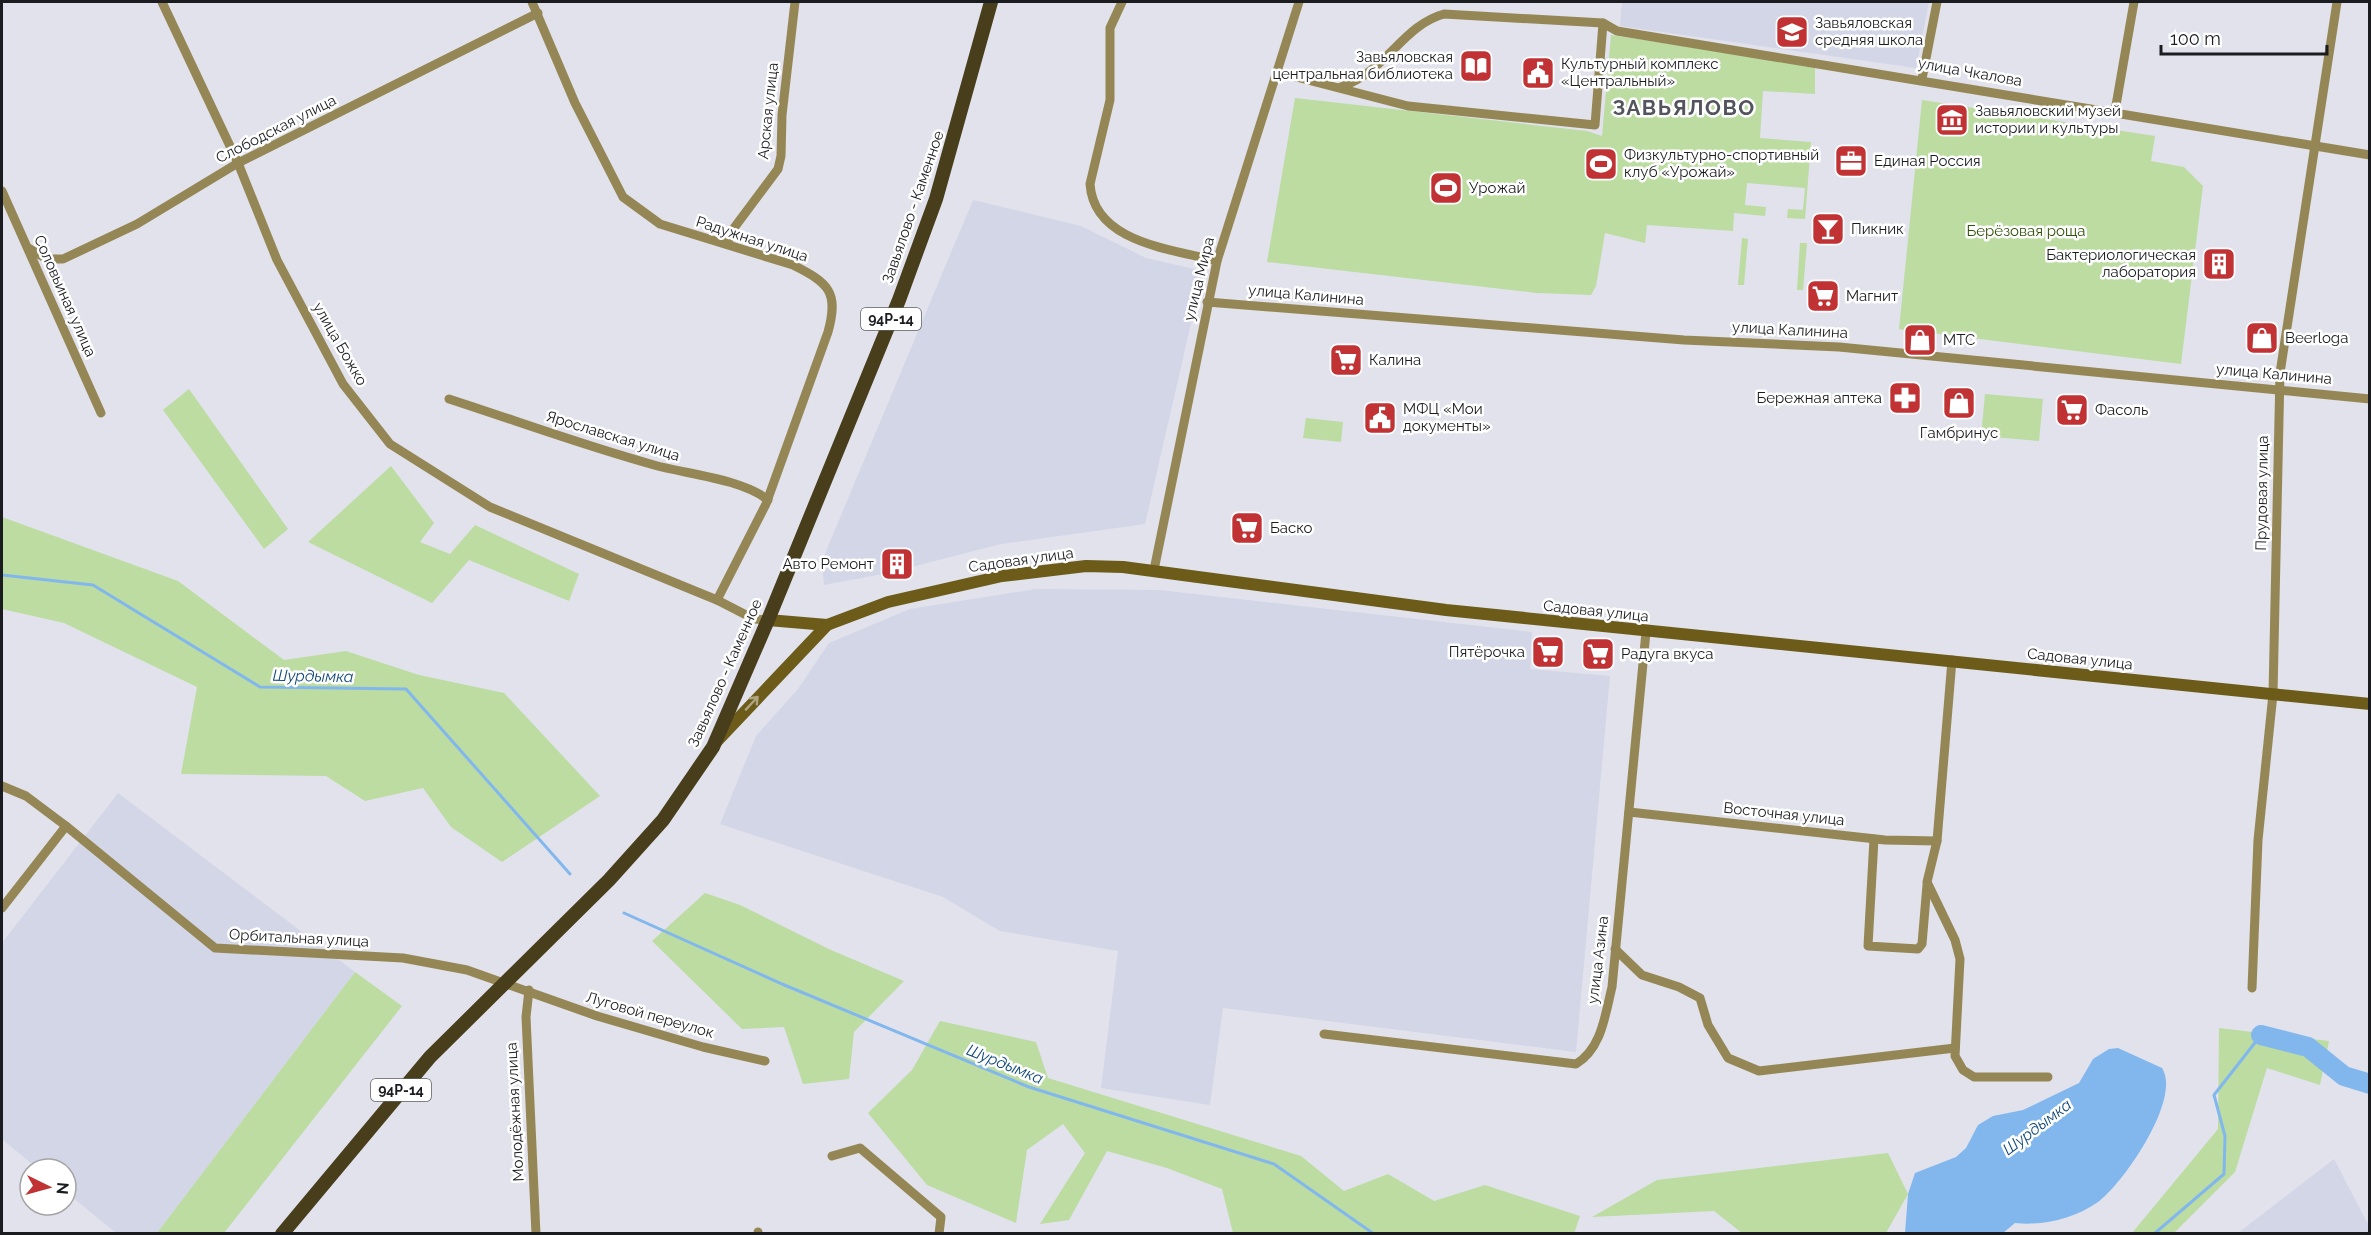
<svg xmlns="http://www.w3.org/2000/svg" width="2371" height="1235" font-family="Raleway,sans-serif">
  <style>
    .built { fill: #d3d6e7 }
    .green { fill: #bcdca2 }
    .water { fill: #82b7ee }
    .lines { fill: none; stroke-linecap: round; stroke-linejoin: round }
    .stream { stroke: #82b7ee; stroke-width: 3 }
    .river { stroke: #82b7ee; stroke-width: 20 }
    .street { stroke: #958755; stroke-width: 9 }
    .secondary { stroke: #6c5b19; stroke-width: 12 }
    .primary { stroke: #483e1b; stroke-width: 14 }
    .oneway { stroke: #aea580 }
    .labels { text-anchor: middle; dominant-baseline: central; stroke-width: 5; stroke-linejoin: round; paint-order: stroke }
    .shield { fill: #fff; stroke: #5f6062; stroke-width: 1.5 }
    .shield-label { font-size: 14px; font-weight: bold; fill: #1b1c1f }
    .poi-label { font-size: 15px; fill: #1b1c1f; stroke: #fff; text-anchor: start }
    .street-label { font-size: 15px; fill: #1b1c1f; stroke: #fff }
    .park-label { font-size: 15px; fill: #315008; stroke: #fff }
    .water-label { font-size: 16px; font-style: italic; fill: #11497c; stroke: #fff }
    .district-label { font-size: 21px; font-weight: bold; letter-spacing: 1.5px; fill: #53545d; stroke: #fff }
  </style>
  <rect width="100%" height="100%" fill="#e1e2ec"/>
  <g class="built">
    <path d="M1622,2H1929L1916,68L1620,26Z"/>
    <path d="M973,200L1081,226L1146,258L1203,271L1145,524L1001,544L888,573L824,585L822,563L824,556Z"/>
    <path d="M1036,589L1159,590L1532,632L1530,669L1610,676L1576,1052L1223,1008L1210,1105L1101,1088L1118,951L1000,931L943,897L720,824L756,736L798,689L829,643L910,609Z"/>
    <path d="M118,793L355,972L157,1233H116L66,1192V1169H38L2,1139V943Z"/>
    <path d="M2334,1159L2369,1226V1233H2238Z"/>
  </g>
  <g class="green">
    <path d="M1611,35L1815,66V94L1763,91L1760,138L1811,142L1805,219L1787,218L1788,209L1803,210L1805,188L1747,183L1745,205L1766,207L1765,216L1734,213L1733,231L1647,225L1645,243L1605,233L1596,286L1591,295L1537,293L1267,262L1295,98L1587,131L1602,136Z"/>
    <path d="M1922,100L2155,136L2151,161L2184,167L2203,186L2181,364L1899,329Z"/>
    <path d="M1742,238L1748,239L1744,285H1738Z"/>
    <path d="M1800,243H1807L1803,290H1797Z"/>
    <path d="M189,389L288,529L264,549L163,410Z"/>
    <path d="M1985,394L2043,399L2039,441L1981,436Z"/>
    <path d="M1306,418L1343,422L1341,442L1303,438Z"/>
    <path d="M391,466L434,523L420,542L450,554L475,525L579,574L569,601L469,560L432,603L308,542Z"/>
    <path d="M2,517L178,581L284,660L346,651L419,675L504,693L600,796L502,862L451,827L423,788L365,801L326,776L181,774L197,687L64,623L2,609Z"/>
    <path d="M705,893L740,905L831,950L904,981L854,1032L849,1079L803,1084L784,1027L742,1029L652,941Z"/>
    <path d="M355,972L402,1006L224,1233H157Z"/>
    <path d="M940,1021L1036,1042L1048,1078L1301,1156L1344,1191L1388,1174L1434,1201L1485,1185L1580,1216L1574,1234L1233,1233L1222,1189L1167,1168L1107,1151L1069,1220L1040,1224L1085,1153L1063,1124L1027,1150L1016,1223L927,1185L868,1113L912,1070Z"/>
    <path d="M2219,1028L2329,1041L2320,1085L2267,1068L2235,1172L2174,1233H2132L2218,1129Z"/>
    <path d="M1888,1153L1908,1194L1886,1233H1742L1714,1211L1592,1217L1657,1180Z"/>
  </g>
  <path class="water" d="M2118,1048L2162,1068C2182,1099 2123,1184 2098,1202C2074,1219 2043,1226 2015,1223L2003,1233H1905L1908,1194L1915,1173L1956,1157L1966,1148L1978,1125L1993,1116L2023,1110L2079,1083L2093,1059L2109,1049Z"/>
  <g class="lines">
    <g class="stream">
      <path d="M2,575L93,585L260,687L406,689L570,874"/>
      <path d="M624,913L782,984L1029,1087L1274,1164L1374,1234"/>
      <path d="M2154,1234L2224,1174L2225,1136L2214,1095L2261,1035"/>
    </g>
    <path class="river" d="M2261,1035L2308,1047L2344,1076L2370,1084"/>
    <g class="street">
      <path d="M162,2L238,163L277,260L343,384L390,444L490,507L717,600L754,619L768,620"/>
      <path d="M532,2L575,103L623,197L660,224L793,265C829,283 839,292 828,332L766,504L717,600"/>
      <path d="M1122,2L1110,28V100L1090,184C1094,243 1172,249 1217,261"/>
      <path d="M1277,72L1408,106L1595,125L1603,23"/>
      <path d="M1922,79L1937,2"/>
      <path d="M1341,87C1386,72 1403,25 1444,14L1603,23L1617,31L2370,155"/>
      <path d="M2115,111L2134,2"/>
      <path d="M2,191L101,413"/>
      <path d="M727,244L734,228L778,169L781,156L782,115L795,2"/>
      <path d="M28,248L47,259H63L137,224L238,163L538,13"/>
      <path d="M1207,302L1684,340L1839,347L2370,399"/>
      <path d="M449,399C517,421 585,446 654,465C686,474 743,479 768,500"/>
      <path d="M1154,570L1217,261L1299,2"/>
      <path d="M1952,660L1937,841L1927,882L1955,940L1960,959L1955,1056L1963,1070L1974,1077H2048"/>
      <path d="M2,786L26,796L66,826L215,948L403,958L467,970L597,1016L703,1047L765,1061"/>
      <path d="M1629,812L1885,840L1937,841"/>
      <path d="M1874,839L1868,946L1918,949L1922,944L1927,885"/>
      <path d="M2,908L66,826"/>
      <path d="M1615,949L1642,975L1679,987L1700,998L1708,1025L1728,1058L1759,1071L1955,1048"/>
      <path d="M2252,988L2258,840L2273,694L2280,373L2337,2"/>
      <path d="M529,990L526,1017L536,1234"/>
      <path d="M1324,1034L1576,1064C1602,1048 1605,1015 1612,987L1646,632"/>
      <path d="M832,1156L860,1148L941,1217L939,1234"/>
      <path d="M758,1234V1232"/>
    </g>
    <g class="secondary">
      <path d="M768,620L827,625L888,602L1002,576L1086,566L1123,567L1446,610L2370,704"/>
      <path d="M717,741L827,625"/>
    </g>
    <path class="primary" d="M282,1234L430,1057L609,880L663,820L713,747L768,620L899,300L936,199L991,2"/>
  </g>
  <defs><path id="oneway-shaft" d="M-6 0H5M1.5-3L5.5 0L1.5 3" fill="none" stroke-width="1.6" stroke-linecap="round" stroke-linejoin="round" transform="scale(1.5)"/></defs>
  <use class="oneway" href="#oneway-shaft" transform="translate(752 703) rotate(-47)"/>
  <defs>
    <symbol id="school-square" viewBox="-11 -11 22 22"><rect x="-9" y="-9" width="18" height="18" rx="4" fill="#c13234" stroke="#fff"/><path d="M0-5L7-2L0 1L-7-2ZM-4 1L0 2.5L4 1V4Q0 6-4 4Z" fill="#fff"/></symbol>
    <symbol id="library-square" viewBox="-11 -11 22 22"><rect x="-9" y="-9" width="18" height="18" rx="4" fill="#c13234" stroke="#fff"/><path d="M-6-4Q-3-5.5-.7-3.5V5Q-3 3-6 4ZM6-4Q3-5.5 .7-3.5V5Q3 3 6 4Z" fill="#fff"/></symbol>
    <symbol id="civic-square" viewBox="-11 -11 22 22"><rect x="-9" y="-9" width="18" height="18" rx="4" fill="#c13234" stroke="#fff"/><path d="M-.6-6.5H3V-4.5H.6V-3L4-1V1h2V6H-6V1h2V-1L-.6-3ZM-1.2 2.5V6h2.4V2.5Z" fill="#fff"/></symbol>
    <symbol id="museum-square" viewBox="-11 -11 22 22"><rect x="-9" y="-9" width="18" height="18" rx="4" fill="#c13234" stroke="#fff"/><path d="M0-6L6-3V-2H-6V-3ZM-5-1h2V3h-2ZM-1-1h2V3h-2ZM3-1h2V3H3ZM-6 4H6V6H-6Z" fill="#fff"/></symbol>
    <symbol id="office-square" viewBox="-11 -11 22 22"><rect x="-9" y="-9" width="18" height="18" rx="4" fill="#c13234" stroke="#fff"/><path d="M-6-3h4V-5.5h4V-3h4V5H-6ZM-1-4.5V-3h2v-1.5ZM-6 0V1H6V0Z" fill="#fff"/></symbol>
    <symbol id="stadium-square" viewBox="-11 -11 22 22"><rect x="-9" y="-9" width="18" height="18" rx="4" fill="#c13234" stroke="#fff"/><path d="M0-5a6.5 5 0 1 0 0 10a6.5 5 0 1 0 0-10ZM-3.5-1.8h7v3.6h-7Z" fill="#fff"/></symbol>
    <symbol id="bar-square" viewBox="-11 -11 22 22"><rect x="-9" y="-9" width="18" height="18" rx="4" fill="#c13234" stroke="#fff"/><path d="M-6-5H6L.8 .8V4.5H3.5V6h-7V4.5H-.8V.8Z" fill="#fff"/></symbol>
    <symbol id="building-square" viewBox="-11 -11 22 22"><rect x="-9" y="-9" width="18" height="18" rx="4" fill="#c13234" stroke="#fff"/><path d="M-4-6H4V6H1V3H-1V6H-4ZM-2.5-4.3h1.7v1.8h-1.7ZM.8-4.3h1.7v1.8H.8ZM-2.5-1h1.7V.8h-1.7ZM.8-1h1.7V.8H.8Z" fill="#fff"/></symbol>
    <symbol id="supermarket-square" viewBox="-11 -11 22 22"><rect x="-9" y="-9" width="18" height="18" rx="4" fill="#c13234" stroke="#fff"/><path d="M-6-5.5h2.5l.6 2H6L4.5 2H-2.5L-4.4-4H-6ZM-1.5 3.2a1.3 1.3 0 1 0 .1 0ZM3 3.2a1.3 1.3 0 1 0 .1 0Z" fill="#fff"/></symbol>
    <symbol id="shop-square" viewBox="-11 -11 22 22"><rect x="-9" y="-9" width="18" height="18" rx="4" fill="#c13234" stroke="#fff"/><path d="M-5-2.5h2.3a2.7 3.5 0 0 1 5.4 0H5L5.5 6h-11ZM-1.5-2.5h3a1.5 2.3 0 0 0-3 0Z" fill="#fff"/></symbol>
    <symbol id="pharmacy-square" viewBox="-11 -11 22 22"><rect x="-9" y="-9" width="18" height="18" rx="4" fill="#c13234" stroke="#fff"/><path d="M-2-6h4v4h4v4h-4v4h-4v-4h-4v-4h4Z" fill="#fff"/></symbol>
  </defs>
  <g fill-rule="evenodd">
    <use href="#school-square" x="1773" y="13" width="38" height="38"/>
    <use href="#library-square" x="1457" y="47" width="38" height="38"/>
    <use href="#civic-square" x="1519" y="54" width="38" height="38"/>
    <use href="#museum-square" x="1933" y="101" width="38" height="38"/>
    <use href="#office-square" x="1832" y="142" width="38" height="38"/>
    <use href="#stadium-square" x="1582" y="145" width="38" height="38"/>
    <use href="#stadium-square" x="1427" y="169" width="38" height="38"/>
    <use href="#bar-square" x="1809" y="210" width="38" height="38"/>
    <use href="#building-square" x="2200" y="245" width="38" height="38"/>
    <use href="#supermarket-square" x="1804" y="277" width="38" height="38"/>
    <use href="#shop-square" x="2243" y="319" width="38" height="38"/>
    <use href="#shop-square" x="1901" y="321" width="38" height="38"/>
    <use href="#supermarket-square" x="1327" y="341" width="38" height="38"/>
    <use href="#pharmacy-square" x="1886" y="379" width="38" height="38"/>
    <use href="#shop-square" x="1940" y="384" width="38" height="38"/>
    <use href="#supermarket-square" x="2053" y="391" width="38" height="38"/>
    <use href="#civic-square" x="1361" y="399" width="38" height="38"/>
    <use href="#supermarket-square" x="1228" y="509" width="38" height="38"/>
    <use href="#building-square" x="878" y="545" width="38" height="38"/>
    <use href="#supermarket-square" x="1529" y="633" width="38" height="38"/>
    <use href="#supermarket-square" x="1579" y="635" width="38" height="38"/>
  </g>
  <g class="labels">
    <g class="shield">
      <rect x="861" y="308" width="60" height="22" rx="4.5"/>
      <rect x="371" y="1079" width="60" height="22" rx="4.5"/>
    </g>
    <g class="shield-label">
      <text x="891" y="319">94Р-14</text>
      <text x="401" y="1090">94Р-14</text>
    </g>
    <g class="poi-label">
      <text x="1815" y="23">Завьяловская<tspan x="1815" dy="17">средняя школа</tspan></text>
      <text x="1453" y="57" text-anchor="end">Завьяловская<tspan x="1453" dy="17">центральная библиотека</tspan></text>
      <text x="1561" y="64">Культурный комплекс<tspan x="1561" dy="17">«Центральный»</tspan></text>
      <text x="1975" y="111">Завьяловский музей<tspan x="1975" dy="17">истории и культуры</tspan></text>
      <text x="1624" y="155">Физкультурно-спортивный<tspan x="1624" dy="17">клуб «Урожай»</tspan></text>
      <text x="1874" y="161">Единая Россия</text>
      <text x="1469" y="188">Урожай</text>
      <text x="1851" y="229">Пикник</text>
      <text x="2196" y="255" text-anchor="end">Бактериологическая<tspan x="2196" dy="17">лаборатория</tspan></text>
      <text x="1846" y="296">Магнит</text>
      <text x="2285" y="338">Beerloga</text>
      <text x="1943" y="340">МТС</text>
      <text x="1369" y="360">Калина</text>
      <text x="1882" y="398" text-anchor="end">Бережная аптека</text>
      <text x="1403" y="409">МФЦ «Мои<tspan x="1403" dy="17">документы»</tspan></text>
      <text x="2095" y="410">Фасоль</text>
      <text x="1959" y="433" text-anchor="middle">Гамбринус</text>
      <text x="1270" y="528">Баско</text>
      <text x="874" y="564" text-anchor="end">Авто Ремонт</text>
      <text x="1525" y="652" text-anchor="end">Пятёрочка</text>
      <text x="1621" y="654">Радуга вкуса</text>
    </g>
    <g class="street-label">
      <text transform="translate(1970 72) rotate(10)">улица Чкалова</text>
      <text transform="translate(768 111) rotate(-84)">Арская улица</text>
      <text transform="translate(276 129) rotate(-27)">Слободская улица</text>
      <text transform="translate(913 207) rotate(-71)">Завьялово - Каменное</text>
      <text transform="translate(752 239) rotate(18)">Радужная улица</text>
      <text transform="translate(1199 279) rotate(-76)">улица Мира</text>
      <text transform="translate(1306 295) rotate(5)">улица Калинина</text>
      <text transform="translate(65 296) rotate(66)">Соловьиная улица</text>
      <text transform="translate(1790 330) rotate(3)">улица Калинина</text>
      <text transform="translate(340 344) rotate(60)">улица Божко</text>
      <text transform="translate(2274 374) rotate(5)">улица Калинина</text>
      <text transform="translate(613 436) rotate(17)">Ярославская улица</text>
      <text transform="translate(2262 493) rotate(-89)">Прудовая улица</text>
      <text transform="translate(1021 560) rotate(-8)">Садовая улица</text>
      <text transform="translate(1596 611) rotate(6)">Садовая улица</text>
      <text transform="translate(2080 659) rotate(6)">Садовая улица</text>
      <text transform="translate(725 673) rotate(-66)">Завьялово - Каменное</text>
      <text transform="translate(1784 814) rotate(6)">Восточная улица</text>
      <text transform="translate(299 938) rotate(3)">Орбитальная улица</text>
      <text transform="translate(1598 960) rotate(-83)">улица Азина</text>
      <text transform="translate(650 1015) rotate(16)">Луговой переулок</text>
      <text transform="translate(515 1112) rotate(-93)">Молодёжная улица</text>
    </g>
    <g class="park-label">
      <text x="2026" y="231">Берёзовая роща</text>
    </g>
    <g class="water-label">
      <text transform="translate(313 676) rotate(1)">Шурдымка</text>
      <text transform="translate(1005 1064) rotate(22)">Шурдымка</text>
      <text transform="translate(2037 1127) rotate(-37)">Шурдымка</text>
    </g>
    <g class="district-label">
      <text x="1684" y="107">ЗАВЬЯЛОВО</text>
    </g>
  </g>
  <rect width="2371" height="1235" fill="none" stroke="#1b1c1f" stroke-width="6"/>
  <g transform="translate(48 1187) rotate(95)"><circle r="28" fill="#ffffff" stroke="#a4a4a5" stroke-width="1.5"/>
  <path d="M0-4.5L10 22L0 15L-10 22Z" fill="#c13234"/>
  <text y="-9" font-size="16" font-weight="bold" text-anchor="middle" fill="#1b1c1f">N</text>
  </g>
  <path d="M2161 45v9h166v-9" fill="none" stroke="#1b1c1f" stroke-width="3"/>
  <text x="2170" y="45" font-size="18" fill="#1b1c1f" stroke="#ffffff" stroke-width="4.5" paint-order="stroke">100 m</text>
</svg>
